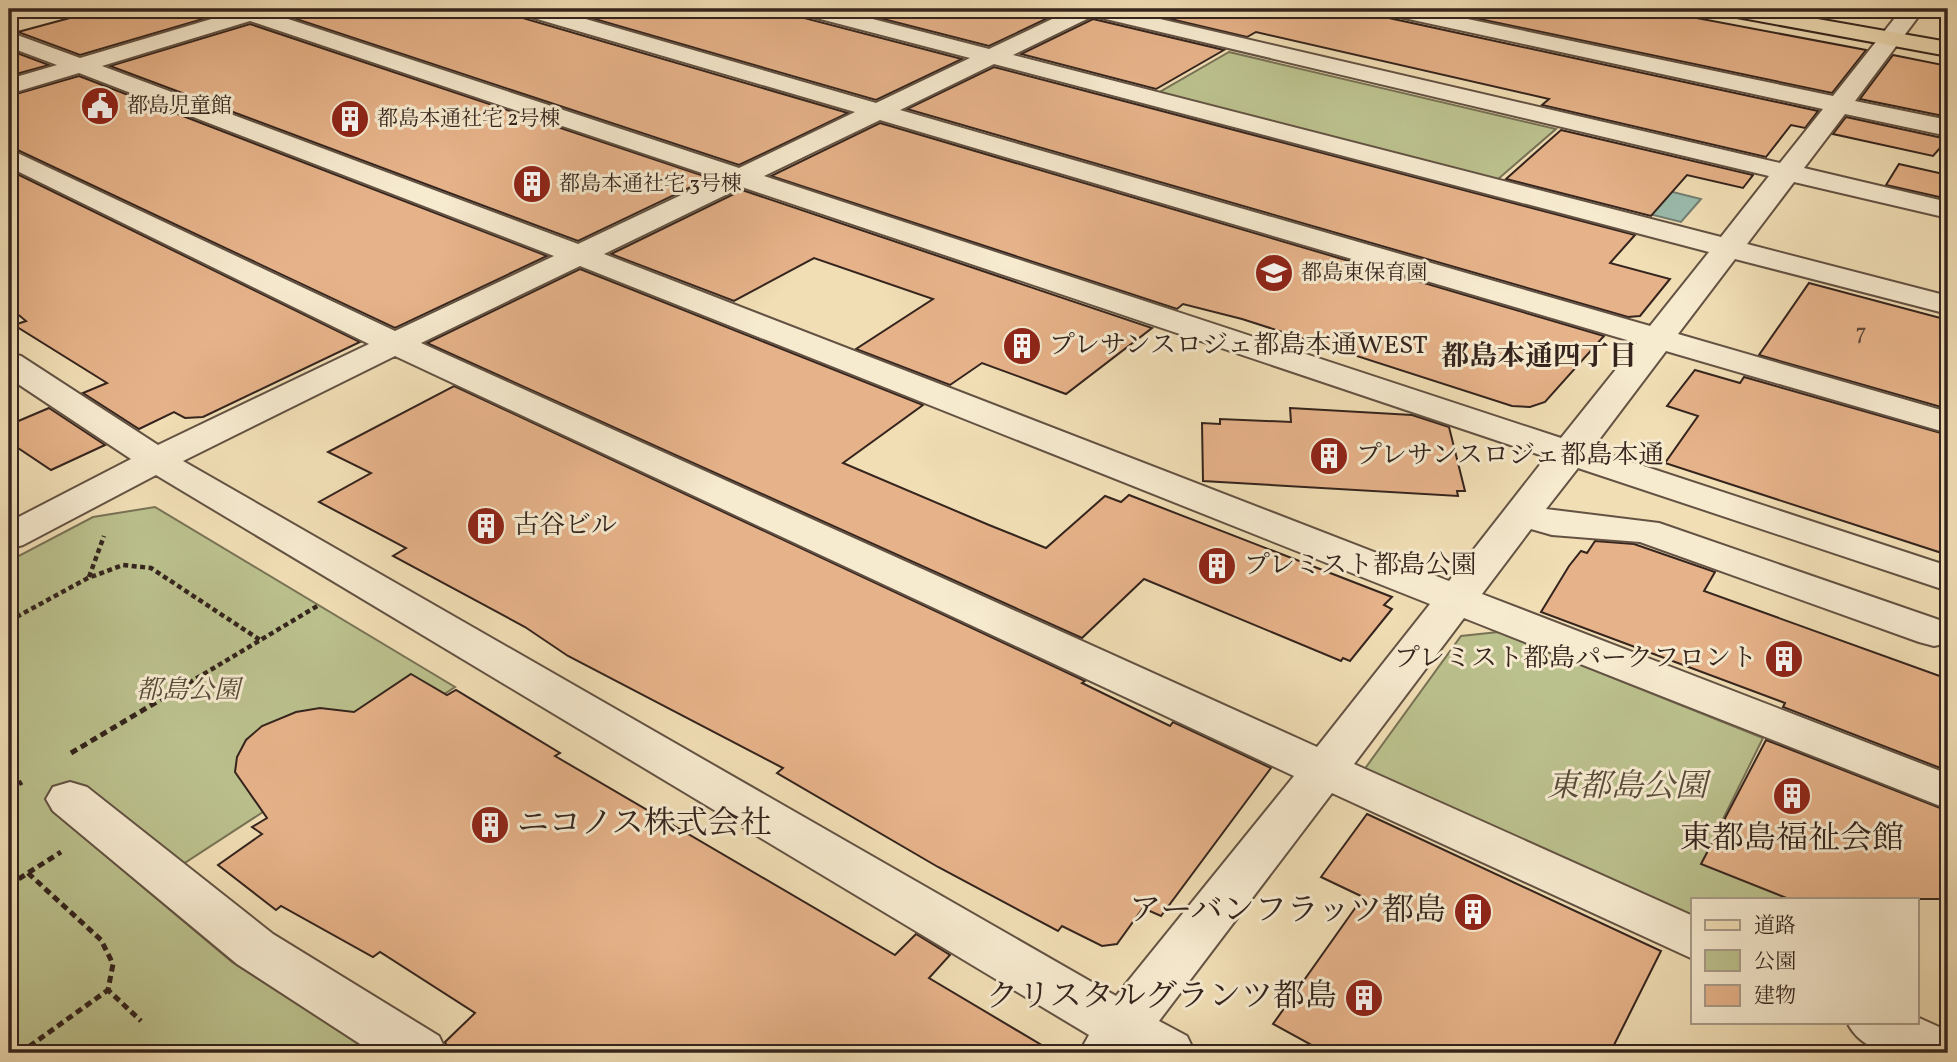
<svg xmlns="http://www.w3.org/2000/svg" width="1957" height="1062" font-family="Vollkorn,'Noto Serif JP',serif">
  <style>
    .green { fill: #bbc18d; stroke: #787255; stroke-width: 2 }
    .water { fill: #9bbcad; stroke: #727f73; stroke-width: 2 }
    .building { fill: #e6b289; stroke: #34241d; stroke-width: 2 }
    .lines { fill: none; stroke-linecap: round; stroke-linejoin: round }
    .minor-casing { stroke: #635243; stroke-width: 4 }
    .major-casing { stroke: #34241d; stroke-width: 4 }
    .path-far1 { stroke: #34241d; stroke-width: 4.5; stroke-dasharray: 5 3.5; stroke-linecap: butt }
    .path { stroke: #34241d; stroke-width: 5; stroke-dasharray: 7 4.5; stroke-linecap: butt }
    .minor { fill: #f6eacf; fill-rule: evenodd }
    .major { fill: #f1deb5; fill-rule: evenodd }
    .labels { text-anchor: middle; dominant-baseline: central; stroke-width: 6; stroke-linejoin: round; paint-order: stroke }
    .far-poi-label { font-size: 21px; fill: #34241d; stroke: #f6eacf; text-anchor: start }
    .number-label { font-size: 23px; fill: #604838 }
    .poi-label { font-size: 26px; fill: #34241d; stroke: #f6eacf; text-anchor: start }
    .park-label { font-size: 26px; font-style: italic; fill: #564b39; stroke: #f6eacf }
    .neighbourhood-label { font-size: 28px; font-weight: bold; fill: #34241d; stroke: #f6eacf }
    .near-park-label { font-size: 32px; font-style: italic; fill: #564b39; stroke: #f6eacf }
    .near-poi-label { font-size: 32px; fill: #34241d; stroke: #f6eacf; text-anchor: end }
  </style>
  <rect width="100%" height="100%" fill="#f1deb5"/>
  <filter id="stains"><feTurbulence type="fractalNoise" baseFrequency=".00286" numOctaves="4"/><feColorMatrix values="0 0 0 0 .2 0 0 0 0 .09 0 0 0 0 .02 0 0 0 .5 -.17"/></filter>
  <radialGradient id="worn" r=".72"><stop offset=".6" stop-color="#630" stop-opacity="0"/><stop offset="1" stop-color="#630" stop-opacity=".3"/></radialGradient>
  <g class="green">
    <path d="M1229,52L1556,129L1497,180L1158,93Z"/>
    <path d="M155,507L455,687L180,866L85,790L51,810L232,962L377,1053H9V561L93,517Z"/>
    <path d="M1498,632L1763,738L1723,819L1779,843L1822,879L1814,899H1693V925L1361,774L1461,636Z"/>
  </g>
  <path class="water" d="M1557,163L1701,199L1681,222L1533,185Z"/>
  <g class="building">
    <path d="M103,9H237L80,55L18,32Z"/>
    <path d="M281,9H514L519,17L848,113L739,165L278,13Z"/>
    <path d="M560,9H795L800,17L962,59L876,100Z"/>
    <path d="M844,9H1067L989,46Z"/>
    <path d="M1128,9H1377L1389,18L1818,111L1805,128L1791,125L1766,157L1542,105L1549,99L1256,32L1247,37Z"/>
    <path d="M1432,9H1649L1866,50L1832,93Z"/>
    <path d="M1093,19L1224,50L1156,89L1021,54Z"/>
    <path d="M250,24L710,178L578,241L110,66Z"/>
    <path d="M9,50L49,65L9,76Z"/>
    <path d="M1893,55L1948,66V117L1860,99Z"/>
    <path d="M994,67L1635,235L1610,263L1670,279L1640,316L1628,317L907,109Z"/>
    <path d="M79,76L547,256L395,328L9,146V96Z"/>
    <path d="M1846,117L1947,139H1948L1933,156L1833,134Z"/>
    <path d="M880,123L1604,336L1545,402L1530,407L1512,406L1242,319L1183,304L1177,309L771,176Z"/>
    <path d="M1561,130L1753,175L1743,188L1687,175L1651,216L1506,179Z"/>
    <path d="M1899,164L1948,175V199L1886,185Z"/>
    <path d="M9,170L360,342L203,417L185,418L174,412L139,429L83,393L107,383L14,325L26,321L9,307Z"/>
    <path d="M742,190L1152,328L1066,394L982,363L950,385L856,349L933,299L814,258L734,301L611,254Z"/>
    <path d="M580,269L923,405L843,463L989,525L1046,548L1105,496L1121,502L1129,495L1392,597L1384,605L1392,609L1350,661L1343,658L1341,661L1144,579L1082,638L427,343Z"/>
    <path d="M1809,283L1948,320V409L1759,355Z"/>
    <path d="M1695,370L1740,383L1744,377L1948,435V555L1665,463L1698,416L1667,406Z"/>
    <path d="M454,386L1085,681L1082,683L1170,726L1173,722L1271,768L1161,916L1143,908L1117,944L1102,946L1062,926L1058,931L938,867L777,773L783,768L568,656L525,627L393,556L406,548L319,502L371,473L328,452Z"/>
    <path d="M49,408L105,445L51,470L9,442V425Z"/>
    <path d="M1290,408L1412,415L1449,427L1465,491H1457L1458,496L1203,481L1202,423L1220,424V419L1291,422Z"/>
    <path d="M1595,541L1634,544L1715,572L1704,591L1948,679V771L1783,707L1785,703L1541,612L1569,566L1581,551L1587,553Z"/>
    <path d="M411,674L447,695L456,690L560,753L555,756L895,955L916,934L950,955L929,978L1055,1053H450L445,1042L475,1013L380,952L373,957L281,906L276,910L218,865L262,834L252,827L267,818L235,772L237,757L246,740L262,726L296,712L320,708L354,712Z"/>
    <path d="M1766,740L1948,811V899H1789L1701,864Z"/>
    <path d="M1367,814L1661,951L1610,1053H1326L1273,1024L1363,897L1321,877Z"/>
  </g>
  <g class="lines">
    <defs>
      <g id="minor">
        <path d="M278,9L273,14L739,168L855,112L520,14L517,9H551L876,103L970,58L801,14L798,9H834L989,49L1073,9H1117L1780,163L1823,109L1390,15L1379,9H1420L1833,96L1902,9H1924L1855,101L1948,120V136L1845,114L1804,168L1948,202V218L1794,182L1747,244L1948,296V314L1735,259L1678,334L1948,412V433L1666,351L1592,449L1948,566V591L1578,468L1546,509L1659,523L1948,623V643L1934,646L1919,642L1640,542L1552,535L1531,529L1482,594L1948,774V809L1464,618L1354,764L1693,916V959L1332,793L1159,1021L1187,1036L1195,1053H1079L1089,1035L156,475L23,545L9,549V522L131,459L9,378V353L21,356L158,445L369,344L9,167V149L395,331L554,256L79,73L9,94V79L57,65L9,47V32L80,58L245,9ZM1093,16L1769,176L1721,237L1013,55ZM250,21L717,178L578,244L102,66ZM994,64L1709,252L1650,326L900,110ZM880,120L1637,343L1561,438L764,176ZM742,187L1546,457L1449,581L604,254ZM580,266L1430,604L1317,747L421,343ZM395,356L1294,776L1116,996L183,461Z"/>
        <path d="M70,782L87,787L273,934L439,1036L447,1053H374L237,964L53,811L46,799L53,787Z"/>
        <path d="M1917,1017L1948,1031V1053C1911,1053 1866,1061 1847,1022H1917Z"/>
      </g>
      <path id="major" d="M1715,9H1761L1948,42V56L1726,15Z"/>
    </defs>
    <use href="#minor" class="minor-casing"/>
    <use href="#major" class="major-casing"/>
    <g class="path-far1">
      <path d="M89,577L104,536"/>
      <path d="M9,621L88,578L123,565L151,568L260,640"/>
      <path d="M167,696L319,605"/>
    </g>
    <g class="path">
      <path d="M71,753L170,694"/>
      <path d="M9,790L22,782"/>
      <path d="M28,873L101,940L113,964L108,990L141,1021"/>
      <path d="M9,885L61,852"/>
      <path d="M20,1053L108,990"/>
    </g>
    <use href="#minor" class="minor"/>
    <use href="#major" class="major"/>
  </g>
  <defs>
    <symbol id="civic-disc" viewBox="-11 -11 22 22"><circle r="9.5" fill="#8f2418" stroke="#f6eacf"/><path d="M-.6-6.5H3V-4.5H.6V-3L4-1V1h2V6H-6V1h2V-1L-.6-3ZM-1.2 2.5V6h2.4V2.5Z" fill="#fff"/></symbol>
    <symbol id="building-disc" viewBox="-11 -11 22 22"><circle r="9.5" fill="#8f2418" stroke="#f6eacf"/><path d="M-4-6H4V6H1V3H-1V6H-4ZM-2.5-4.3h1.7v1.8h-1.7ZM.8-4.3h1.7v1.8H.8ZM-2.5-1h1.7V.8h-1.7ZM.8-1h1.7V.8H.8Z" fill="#fff"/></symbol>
    <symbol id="school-disc" viewBox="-11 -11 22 22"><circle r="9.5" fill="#8f2418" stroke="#f6eacf"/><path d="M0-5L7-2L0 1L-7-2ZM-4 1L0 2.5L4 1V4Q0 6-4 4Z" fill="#fff"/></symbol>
  </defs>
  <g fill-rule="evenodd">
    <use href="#civic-disc" x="78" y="84" width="44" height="44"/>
    <use href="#building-disc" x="328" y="97" width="44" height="44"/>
    <use href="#building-disc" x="510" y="162" width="44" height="44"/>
    <use href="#school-disc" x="1252" y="251" width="44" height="44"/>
    <use href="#building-disc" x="1000" y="324" width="44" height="44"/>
    <use href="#building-disc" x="1307" y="434" width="44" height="44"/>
    <use href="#building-disc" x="464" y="504" width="44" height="44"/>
    <use href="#building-disc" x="1195" y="544" width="44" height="44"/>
    <use href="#building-disc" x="1762" y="637" width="44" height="44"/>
    <use href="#building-disc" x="1770" y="774" width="44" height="44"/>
    <use href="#building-disc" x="468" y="803" width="44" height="44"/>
    <use href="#building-disc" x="1451" y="890" width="44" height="44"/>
    <use href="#building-disc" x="1342" y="976" width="44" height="44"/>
  </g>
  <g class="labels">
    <g class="far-poi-label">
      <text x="127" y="106">都島児童館</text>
      <text x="377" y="119">都島本通社宅 2号棟</text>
      <text x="559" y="184">都島本通社宅 3号棟</text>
      <text x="1301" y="273">都島東保育園</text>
    </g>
    <g class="number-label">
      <text x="1861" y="334">7</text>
    </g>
    <g class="poi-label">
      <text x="1049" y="346">プレサンスロジェ都島本通WEST</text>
      <text x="1356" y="456">プレサンスロジェ都島本通</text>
      <text x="513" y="526">古谷ビル</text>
      <text x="1244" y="566">プレミスト都島公園</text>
      <text x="1757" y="659" text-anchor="end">プレミスト都島パークフロント</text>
    </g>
    <g class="park-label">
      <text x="188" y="691">都島公園</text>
    </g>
    <g class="neighbourhood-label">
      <text x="1539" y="357">都島本通四丁目</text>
    </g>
    <g class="near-park-label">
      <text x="1627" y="788">東都島公園</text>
    </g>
    <g class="near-poi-label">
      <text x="517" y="825" text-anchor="start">ニコノス株式会社</text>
      <text x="1792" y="840" text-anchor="middle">東都島福祉会館</text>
      <text x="1446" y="912">アーバンフラッツ都島</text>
      <text x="1337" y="998">クリスタルグランツ都島</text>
    </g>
  </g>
  <rect width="1957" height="1062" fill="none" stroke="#f1deb5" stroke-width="35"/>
  <rect x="10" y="10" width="1936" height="1041" fill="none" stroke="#34241d" stroke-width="3.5"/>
  <rect x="18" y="18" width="1922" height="1027" fill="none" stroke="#34241d" stroke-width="2"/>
  <rect x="1691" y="898" width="228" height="126" fill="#f6eacf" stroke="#a89b88" stroke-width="2"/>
  <rect x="1705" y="920" width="35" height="10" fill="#f1deb5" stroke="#a89b88" stroke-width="2"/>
  <text x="1754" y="932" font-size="21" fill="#34241d">道路</text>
  <rect x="1705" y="950" width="35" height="21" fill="#bbc18d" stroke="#a89b88" stroke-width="2"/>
  <text x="1754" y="968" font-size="21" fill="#34241d">公園</text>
  <rect x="1705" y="985" width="35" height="21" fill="#e6b289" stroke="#a89b88" stroke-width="2"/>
  <text x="1754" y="1002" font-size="21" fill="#34241d">建物</text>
  <rect width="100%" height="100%" filter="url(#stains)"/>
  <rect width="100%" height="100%" fill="url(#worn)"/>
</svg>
